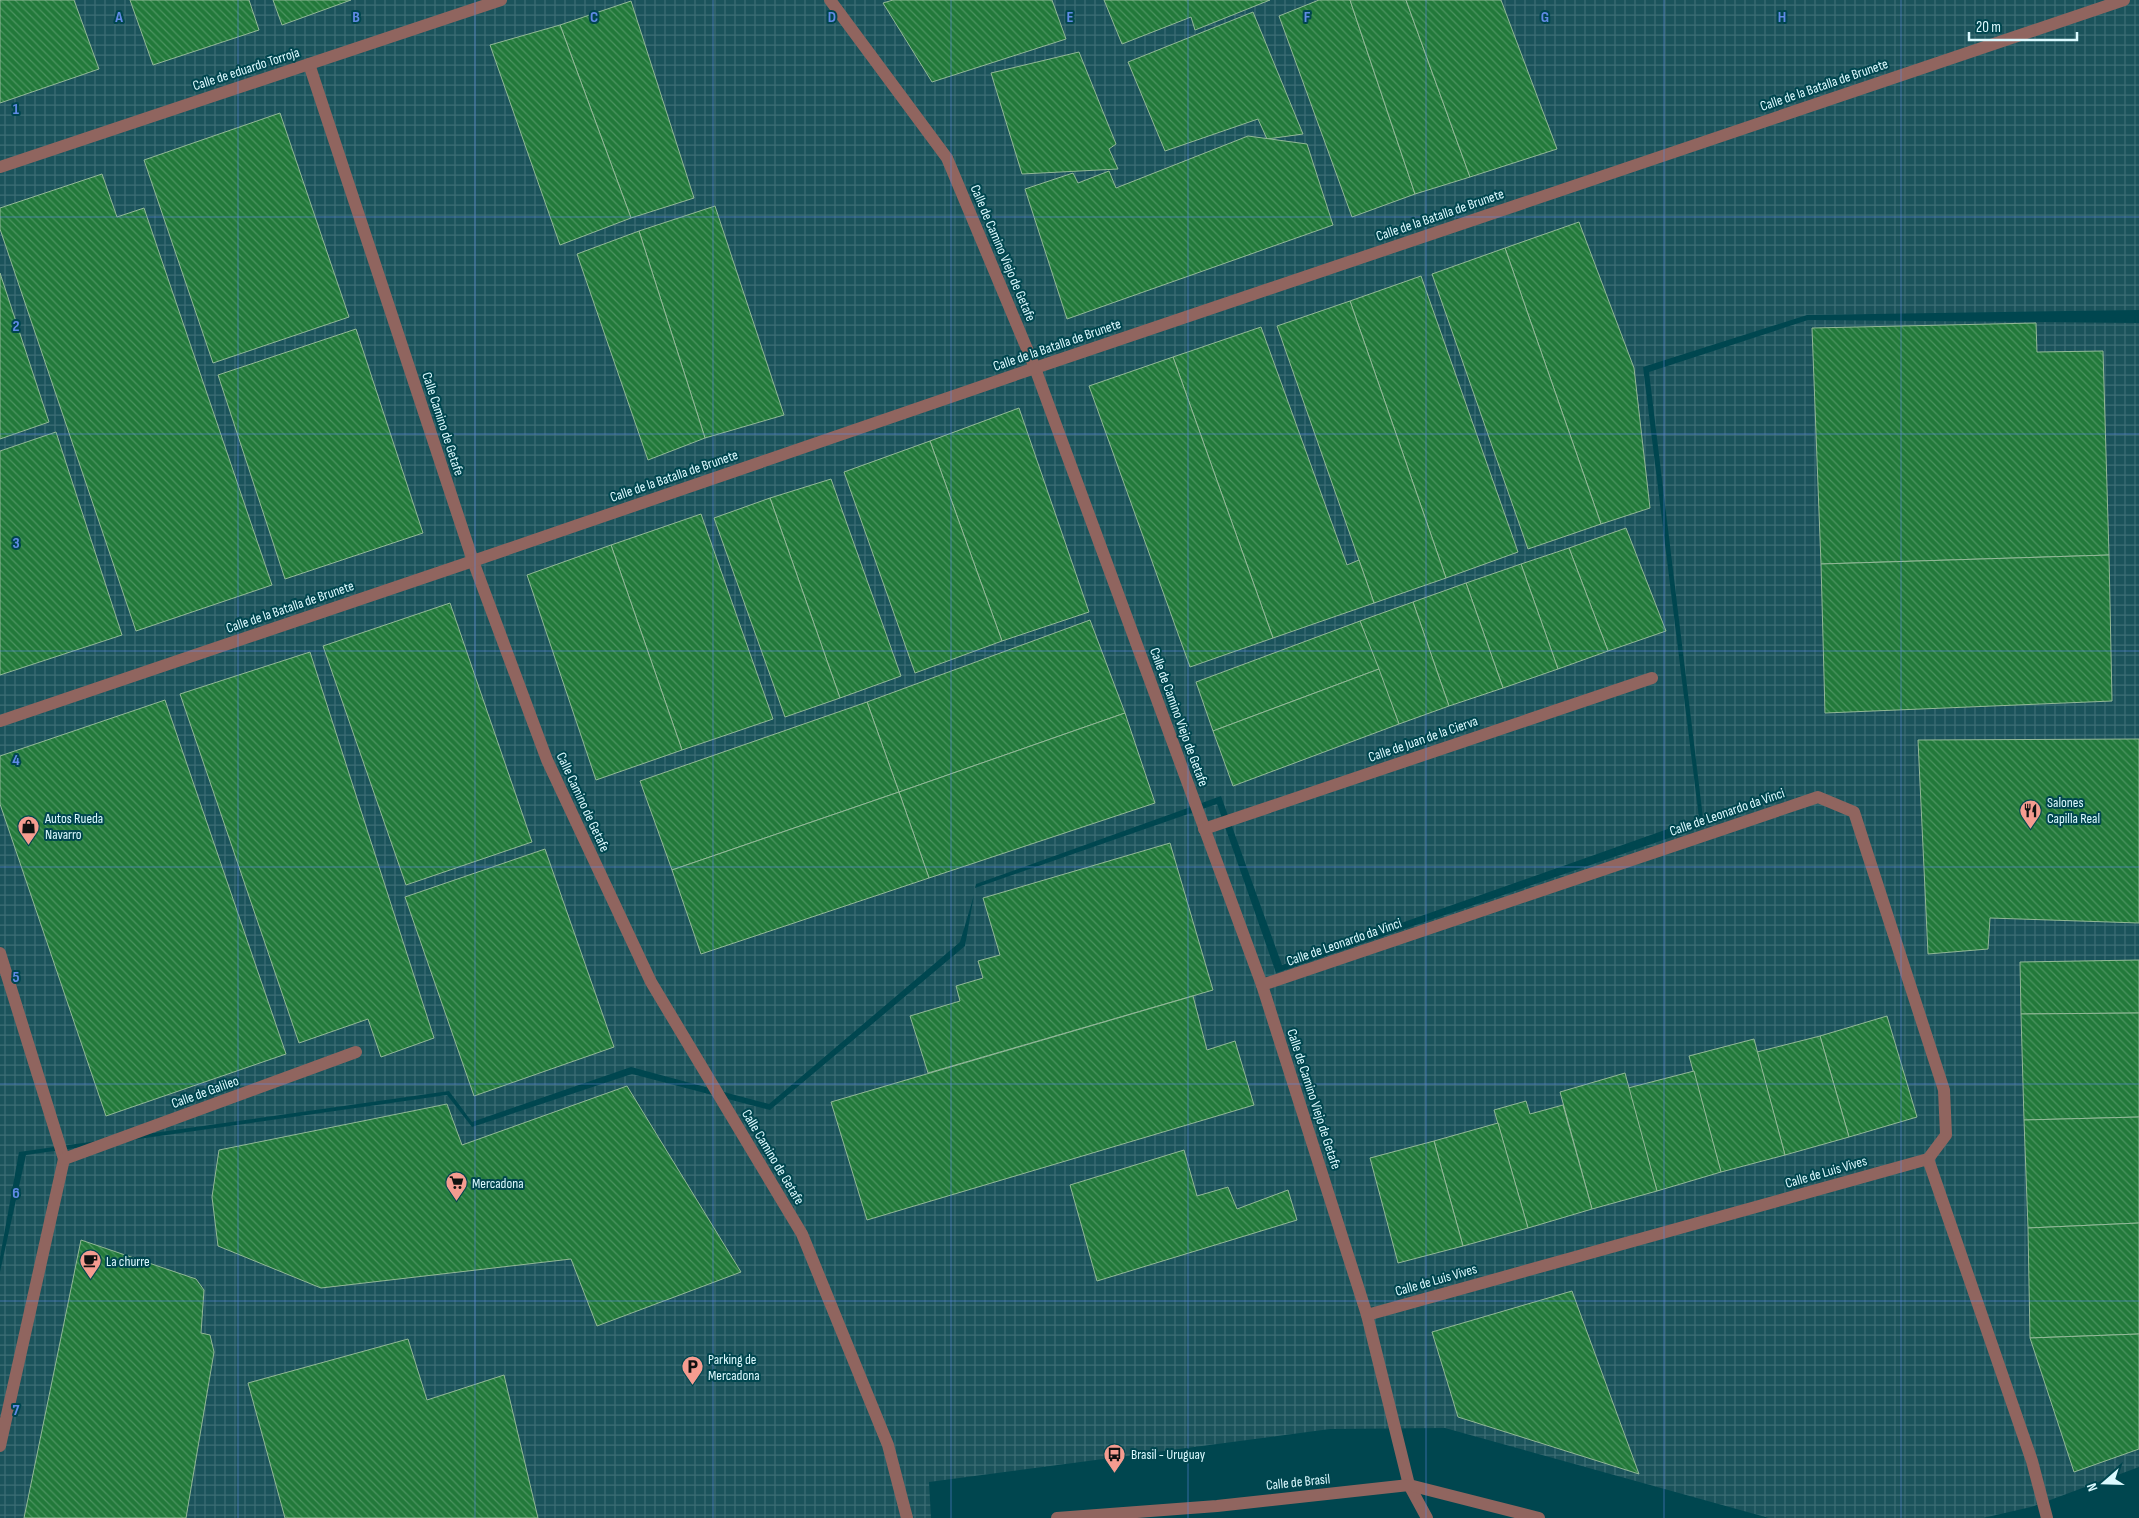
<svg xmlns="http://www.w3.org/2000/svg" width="2139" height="1518" font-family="'Sofia Sans Condensed',sans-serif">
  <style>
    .industrial { fill: url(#industrial-grid) }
    .building { fill: url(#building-back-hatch); stroke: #92b897 }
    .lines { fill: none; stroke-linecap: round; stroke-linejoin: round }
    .minor { stroke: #90655f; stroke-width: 12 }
    .grid { fill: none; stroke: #608ae6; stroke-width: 1; stroke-opacity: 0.55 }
    .labels { text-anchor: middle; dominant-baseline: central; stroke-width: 4; stroke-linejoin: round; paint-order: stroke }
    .street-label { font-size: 14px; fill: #dcfaff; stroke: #00464f }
    .poi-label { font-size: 14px; fill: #dcfaff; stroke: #00464f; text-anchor: start }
    .grid-label { font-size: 16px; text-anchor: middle; font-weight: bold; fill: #608ae6; stroke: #00464f; stroke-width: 4; stroke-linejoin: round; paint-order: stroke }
  </style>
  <defs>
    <pattern id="industrial-grid" width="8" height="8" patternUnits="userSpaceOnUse" patternTransform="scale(1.25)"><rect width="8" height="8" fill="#1b535b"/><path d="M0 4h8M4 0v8" fill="none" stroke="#3c6d74"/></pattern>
    <pattern id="building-back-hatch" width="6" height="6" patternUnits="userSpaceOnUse" patternTransform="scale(1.25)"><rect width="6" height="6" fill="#22793a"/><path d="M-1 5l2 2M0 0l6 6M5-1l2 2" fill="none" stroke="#4c9461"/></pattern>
  </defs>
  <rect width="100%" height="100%" fill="#00464f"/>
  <path class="industrial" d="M0,0H2139V310L1807,315L1643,367L1699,818L1282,965L1221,796L976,884L975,888L1217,804L1276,973L1704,826L1649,372L1808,320L2139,323V1467L2031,1507L1983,1518H1769L1445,1428L1330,1429L929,1482L931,1518H0V1272L26,1155L447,1095L472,1127L632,1074L770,1110L965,946L974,895L960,942L769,1104L631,1067L472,1122L449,1091L19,1152L0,1257Z"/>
  <g class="building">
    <path d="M0,0H74L99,69L0,103Z"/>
    <path d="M130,0H249L259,30L153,65Z"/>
    <path d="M273,0H351L282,25Z"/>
    <path d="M893,0H1052L1066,39L932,82L883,3Z"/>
    <path d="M1104,0H1270L1195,30L1191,17L1122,44Z"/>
    <path d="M1319,0H1350L1415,194L1352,217L1279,16Z"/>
    <path d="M1350,0H1406L1470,177L1415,194Z"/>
    <path d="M1406,0H1501L1557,149L1470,177Z"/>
    <path d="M631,1L694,198L631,218L560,25Z"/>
    <path d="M1253,12L1303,134L1267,139L1258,119L1165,151L1128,62Z"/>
    <path d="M560,25L631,218L560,245L490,45Z"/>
    <path d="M1079,52L1116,144L1109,149L1118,169L1022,174L991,73Z"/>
    <path d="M280,113L349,317L213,363L144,160Z"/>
    <path d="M1248,136L1307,144L1333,225L1067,319L1025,189L1073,173L1078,183L1109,171L1116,188Z"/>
    <path d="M102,174L117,217L144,208L272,585L136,631L0,229V208Z"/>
    <path d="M715,206L784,415L705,438L639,231Z"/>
    <path d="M1579,222L1634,368L1650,508L1601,524L1505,248Z"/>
    <path d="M639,231L705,438L648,460L577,254Z"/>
    <path d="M1505,248L1601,524L1528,549L1432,274Z"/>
    <path d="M0,273L49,422L0,439Z"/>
    <path d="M1421,276L1518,552L1446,578L1350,301Z"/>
    <path d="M1350,301L1446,578L1374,603L1277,326Z"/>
    <path d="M2036,323L2037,352L2103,351L2109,555L1821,564L1812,328Z"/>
    <path d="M1261,327L1347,565L1359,560L1374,603L1273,638L1173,357Z"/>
    <path d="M356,329L423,533L285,579L218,375Z"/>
    <path d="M1173,357L1273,638L1190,667L1089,386Z"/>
    <path d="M1019,408L1089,612L1002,641L930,441Z"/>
    <path d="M56,432L122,635L0,675V451Z"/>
    <path d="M930,441L1002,641L915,673L844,472Z"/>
    <path d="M831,479L901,676L840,698L770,498Z"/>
    <path d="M770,498L840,698L785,717L714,518Z"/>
    <path d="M701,514L773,719L682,750L611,545Z"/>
    <path d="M1626,528L1666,631L1608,651L1569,548Z"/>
    <path d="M611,545L682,750L596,780L527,575Z"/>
    <path d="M1569,548L1608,651L1558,669L1521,564Z"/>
    <path d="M2109,555L2112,701L1825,713L1821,564Z"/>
    <path d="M1521,564L1558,669L1503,688L1466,583Z"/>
    <path d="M1466,583L1503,688L1449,706L1413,602Z"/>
    <path d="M1413,602L1449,706L1399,724L1360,621Z"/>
    <path d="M450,603L532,842L406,885L323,646Z"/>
    <path d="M1090,620L1125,713L899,792L867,702Z"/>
    <path d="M1360,621L1379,669L1213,731L1196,682Z"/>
    <path d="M310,652L434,1038L381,1057L368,1019L299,1043L180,694Z"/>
    <path d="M1379,669L1399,724L1233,786L1213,731Z"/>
    <path d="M165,700L286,1054L106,1116L0,804V756Z"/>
    <path d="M867,702L899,792L672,870L640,781Z"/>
    <path d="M1125,713L1155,803L929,878L899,792Z"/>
    <path d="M2139,739V923L1990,918L1988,949L1928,954L1918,740Z"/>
    <path d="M899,792L929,878L701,954L672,870Z"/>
    <path d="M1170,843L1213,990L928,1073L910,1016L960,1001L956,986L983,978L978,961L1000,955L983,898Z"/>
    <path d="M545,849L614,1047L474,1096L405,897Z"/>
    <path d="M2139,960V1013L2021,1014L2020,962Z"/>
    <path d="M1193,996L1207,1050L1235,1041L1254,1105L867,1220L831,1102Z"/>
    <path d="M2139,1013V1117L2024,1120L2021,1014Z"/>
    <path d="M1887,1016L1917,1117L1849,1137L1820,1036Z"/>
    <path d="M1820,1036L1849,1137L1785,1155L1757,1052Z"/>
    <path d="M1754,1039L1785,1155L1721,1172L1689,1056Z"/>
    <path d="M1694,1071L1721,1172L1657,1191L1628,1088Z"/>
    <path d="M1625,1073L1657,1191L1592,1209L1560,1092Z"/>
    <path d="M627,1086L741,1272L597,1326L571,1259L321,1288L218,1246L212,1197L219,1150L447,1104L462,1145Z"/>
    <path d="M1526,1101L1530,1114L1563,1105L1592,1209L1528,1228L1494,1110Z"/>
    <path d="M2139,1117V1223L2028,1228L2024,1120Z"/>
    <path d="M1498,1123L1528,1228L1463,1246L1434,1141Z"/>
    <path d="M1434,1141L1463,1246L1398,1263L1370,1158Z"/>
    <path d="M1184,1150L1197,1196L1228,1187L1237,1209L1288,1190L1297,1220L1097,1281L1070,1185Z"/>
    <path d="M2139,1223V1334L2030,1338L2028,1228Z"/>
    <path d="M81,1240L196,1279L204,1290L201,1333L210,1335L214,1352L186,1518H24Z"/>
    <path d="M1572,1291L1639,1474L1458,1417L1432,1332Z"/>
    <path d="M2139,1334V1449L2074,1472L2030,1338Z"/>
    <path d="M408,1339L427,1400L504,1375L538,1518H285L248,1383Z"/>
  </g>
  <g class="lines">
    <g class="minor">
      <path d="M830,0L947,158L1035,368L1262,985L1367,1315L1409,1485L1427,1518"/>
      <path d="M309,64L473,561L547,760L651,982L802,1234L888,1445L907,1518"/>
      <path d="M0,167L501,0"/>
      <path d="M0,721L473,561L1035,368L2124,0"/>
      <path d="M1204,829L1652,678"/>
      <path d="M0,953L64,1159L0,1446"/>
      <path d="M1262,985L1818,797L1854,812L1944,1090L1946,1135L1928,1159"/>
      <path d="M64,1159L356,1052"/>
      <path d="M1367,1315L1928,1159L2032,1461L2047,1518"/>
      <path d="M1057,1518L1217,1506L1409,1485L1539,1518"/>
    </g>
  </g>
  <path class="grid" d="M238,0V1518M475,0V1518M713,0V1518M951,0V1518M1188,0V1518M1426,0V1518M1664,0V1518M1901,0V1518M0,217H2139M0,434H2139M0,651H2139M0,867H2139M0,1084H2139M0,1301H2139"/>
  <defs>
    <symbol id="restaurant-pin" viewBox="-11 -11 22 30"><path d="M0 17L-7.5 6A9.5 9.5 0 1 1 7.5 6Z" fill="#f59c90" stroke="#00464f"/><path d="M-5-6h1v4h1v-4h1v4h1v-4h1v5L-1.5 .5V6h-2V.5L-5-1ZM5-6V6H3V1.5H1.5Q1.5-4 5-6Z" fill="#111"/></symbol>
    <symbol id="shop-pin" viewBox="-11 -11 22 30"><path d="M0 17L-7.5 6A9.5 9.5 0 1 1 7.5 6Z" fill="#f59c90" stroke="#00464f"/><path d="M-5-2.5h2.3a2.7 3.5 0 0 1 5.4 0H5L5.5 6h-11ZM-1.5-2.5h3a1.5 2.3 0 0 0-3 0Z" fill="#111"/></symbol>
    <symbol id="supermarket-pin" viewBox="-11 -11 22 30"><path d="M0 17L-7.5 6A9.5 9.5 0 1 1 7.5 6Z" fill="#f59c90" stroke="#00464f"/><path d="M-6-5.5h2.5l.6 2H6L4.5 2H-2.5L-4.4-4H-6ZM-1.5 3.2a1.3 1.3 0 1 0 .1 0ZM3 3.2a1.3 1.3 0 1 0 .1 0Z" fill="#111"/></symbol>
    <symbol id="cafe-pin" viewBox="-11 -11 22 30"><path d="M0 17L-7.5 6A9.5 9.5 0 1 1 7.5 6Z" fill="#f59c90" stroke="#00464f"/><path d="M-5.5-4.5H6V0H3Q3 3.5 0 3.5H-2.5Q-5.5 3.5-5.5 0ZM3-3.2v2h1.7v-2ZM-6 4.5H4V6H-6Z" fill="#111"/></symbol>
    <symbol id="parking-pin" viewBox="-11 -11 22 30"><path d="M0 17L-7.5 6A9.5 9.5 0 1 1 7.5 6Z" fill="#f59c90" stroke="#00464f"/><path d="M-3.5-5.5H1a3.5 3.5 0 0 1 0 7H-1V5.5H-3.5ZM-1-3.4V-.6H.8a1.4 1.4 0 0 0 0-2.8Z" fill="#111"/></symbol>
    <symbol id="bus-pin" viewBox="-11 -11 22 30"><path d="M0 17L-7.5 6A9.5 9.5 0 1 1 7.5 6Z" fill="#f59c90" stroke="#00464f"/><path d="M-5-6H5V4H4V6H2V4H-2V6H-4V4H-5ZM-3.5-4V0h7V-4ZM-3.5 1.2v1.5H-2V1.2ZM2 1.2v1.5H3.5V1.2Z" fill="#111"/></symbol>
  </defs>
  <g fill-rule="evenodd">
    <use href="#restaurant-pin" x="2018" y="798" width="25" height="34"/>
    <use href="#shop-pin" x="16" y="814" width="25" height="34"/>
    <use href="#supermarket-pin" x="444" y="1170" width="25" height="34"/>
    <use href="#cafe-pin" x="78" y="1248" width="25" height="34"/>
    <use href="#parking-pin" x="680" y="1354" width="25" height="34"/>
    <use href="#bus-pin" x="1102" y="1442" width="25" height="34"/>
  </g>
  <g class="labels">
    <g class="street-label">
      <text transform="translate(246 69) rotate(-18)">Calle de eduardo Torroja</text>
      <text transform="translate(1824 85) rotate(-19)">Calle de la Batalla de Brunete</text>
      <text transform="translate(1440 215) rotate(-19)">Calle de la Batalla de Brunete</text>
      <text transform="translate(1003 253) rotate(67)">Calle de Camino Viejo de Getafe</text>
      <text transform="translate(1057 345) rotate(-19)">Calle de la Batalla de Brunete</text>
      <text transform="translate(443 424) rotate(72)">Calle Camino de Getafe</text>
      <text transform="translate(674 476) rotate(-19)">Calle de la Batalla de Brunete</text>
      <text transform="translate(290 607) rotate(-19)">Calle de la Batalla de Brunete</text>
      <text transform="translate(1179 717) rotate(70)">Calle de Camino Viejo de Getafe</text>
      <text transform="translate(1423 739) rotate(-19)">Calle de Juan de la Cierva</text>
      <text transform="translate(583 802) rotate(65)">Calle Camino de Getafe</text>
      <text transform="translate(1727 812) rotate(-19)">Calle de Leonardo da Vinci</text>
      <text transform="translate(1344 942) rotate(-19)">Calle de Leonardo da Vinci</text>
      <text transform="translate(205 1092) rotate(-20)">Calle de Galileo</text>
      <text transform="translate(1314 1099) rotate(72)">Calle de Camino Viejo de Getafe</text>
      <text transform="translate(773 1157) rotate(59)">Calle Camino de Getafe</text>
      <text transform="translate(1826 1172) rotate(-16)">Calle de Luis Vives</text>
      <text transform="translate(1436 1280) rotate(-16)">Calle de Luis Vives</text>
      <text transform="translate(1298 1482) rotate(-6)">Calle de Brasil</text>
    </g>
    <g class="poi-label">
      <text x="2047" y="802">Salones<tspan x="2047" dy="16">Capilla Real</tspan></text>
      <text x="45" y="818">Autos Rueda<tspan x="45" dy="16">Navarro</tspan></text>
      <text x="472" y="1183">Mercadona</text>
      <text x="106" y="1261">La churre</text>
      <text x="708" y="1359">Parking de<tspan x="708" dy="16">Mercadona</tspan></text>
      <text x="1131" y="1454">Brasil - Uruguay</text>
    </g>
  </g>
  <g class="grid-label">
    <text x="119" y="22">A</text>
    <text x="356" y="22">B</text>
    <text x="594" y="22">C</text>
    <text x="832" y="22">D</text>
    <text x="1070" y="22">E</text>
    <text x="1307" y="22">F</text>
    <text x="1545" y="22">G</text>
    <text x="1782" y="22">H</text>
    <text x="16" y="114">1</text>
    <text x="16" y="331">2</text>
    <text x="16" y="548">3</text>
    <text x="16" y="765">4</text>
    <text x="16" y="982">5</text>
    <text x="16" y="1198">6</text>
    <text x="16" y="1415">7</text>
  </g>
  <g transform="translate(2104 1483) rotate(250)" stroke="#00464f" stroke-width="4" paint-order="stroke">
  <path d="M0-4L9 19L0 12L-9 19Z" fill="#dcfaff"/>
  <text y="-8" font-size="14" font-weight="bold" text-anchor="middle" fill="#dcfaff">N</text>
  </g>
  <path d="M1969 32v8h108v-8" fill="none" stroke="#dcfaff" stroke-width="2.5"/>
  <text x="1976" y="32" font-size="15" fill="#dcfaff" stroke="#00464f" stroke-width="4" paint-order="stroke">20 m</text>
</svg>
